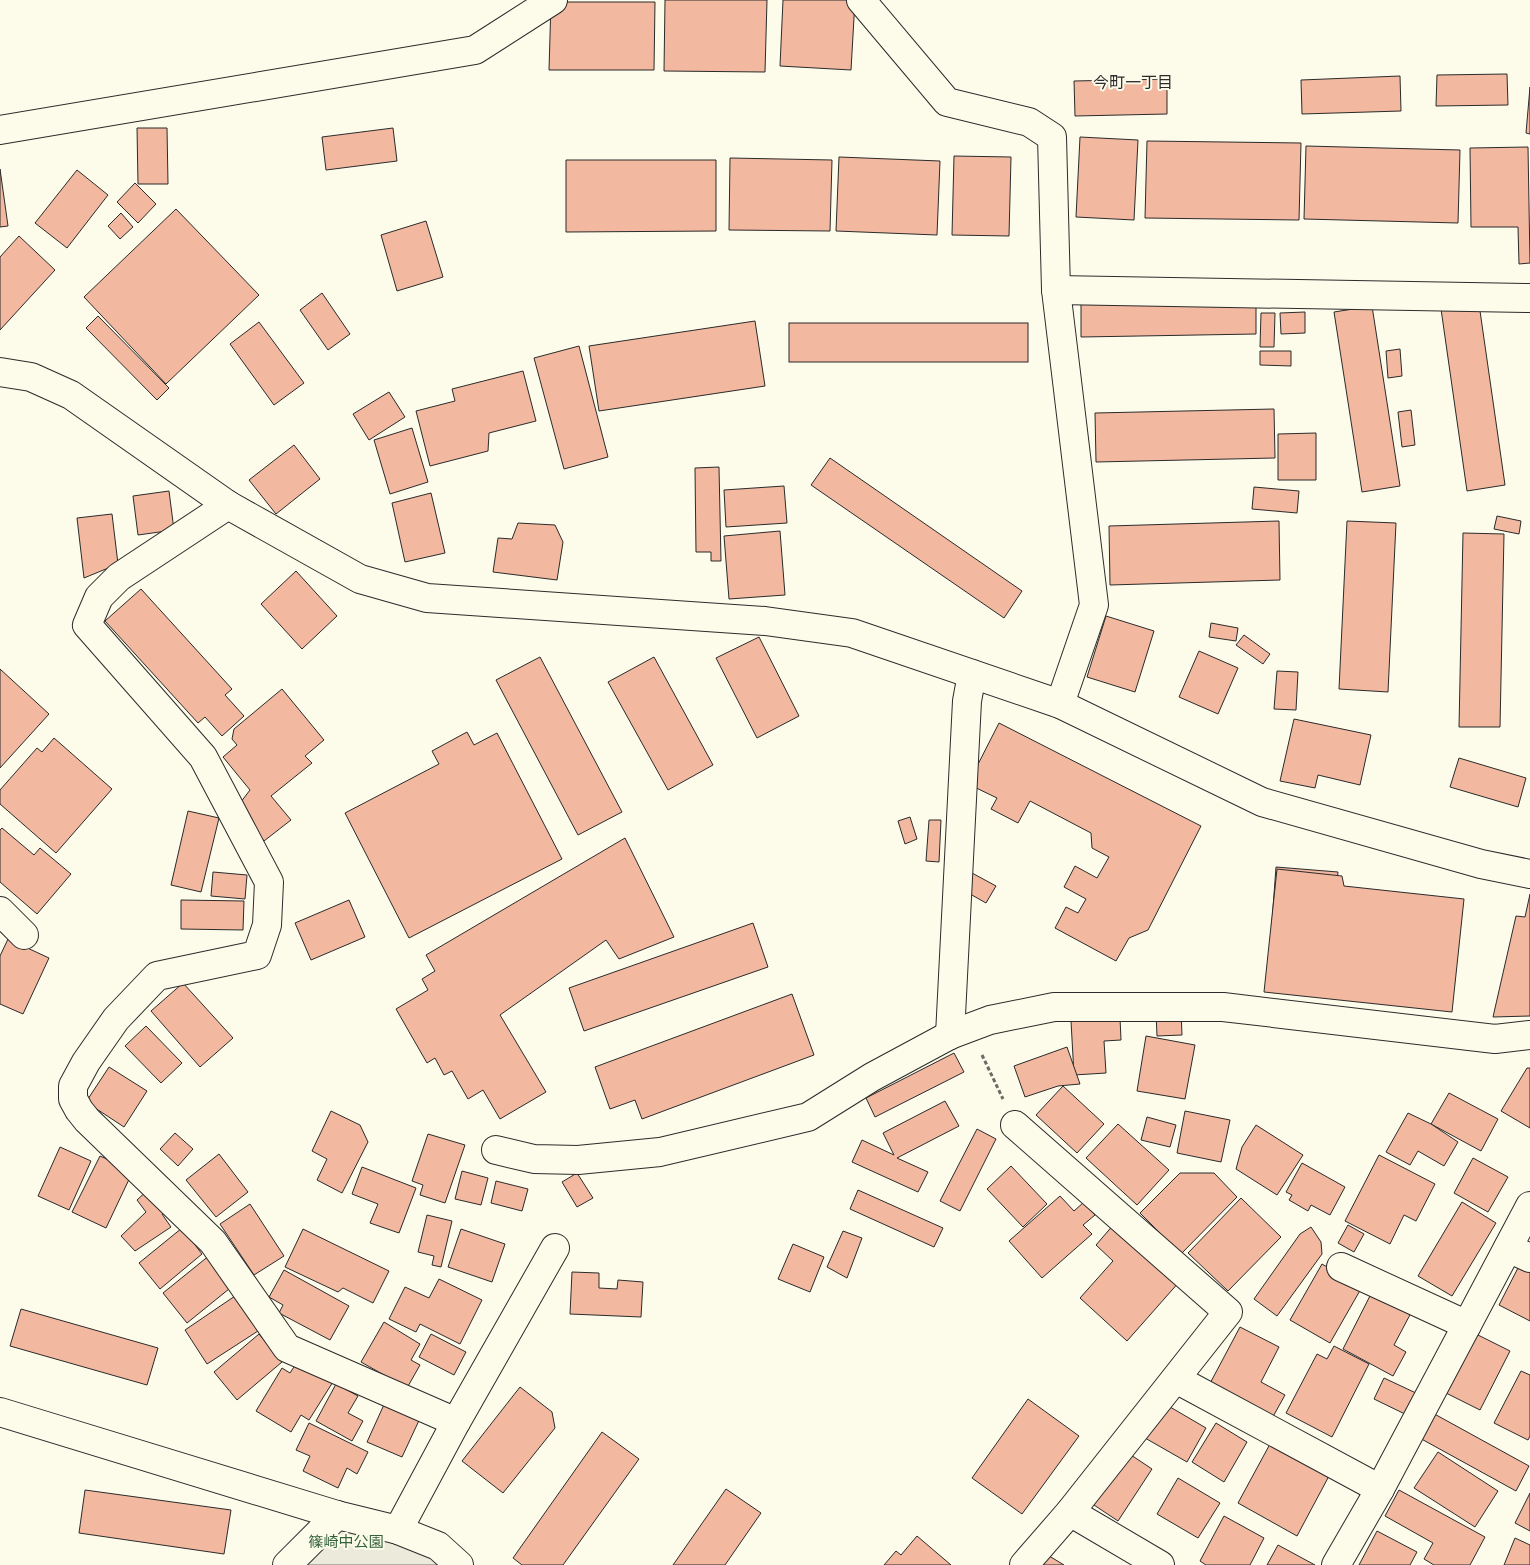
<svg xmlns="http://www.w3.org/2000/svg" width="1530" height="1565" font-family="Barlow,'Noto Sans JP',sans-serif">
  <style>
    .green { fill: #ecebdb; stroke: #74746e }
    .building { fill: #f2b8a0; stroke: #2b2b2b }
    .lines { fill: none; stroke-linecap: round; stroke-linejoin: round }
    .street-casing { stroke: #2b2b2b; stroke-width: 30 }
    .secondary-casing { stroke: #2b2b2b; stroke-width: 30 }
    .path { stroke: #6a6964; stroke-width: 3; stroke-dasharray: 4 2.5; stroke-linecap: butt }
    .street { stroke: #fdfbea; stroke-width: 28 }
    .secondary { stroke: #fdfbea; stroke-width: 28 }
    .labels { text-anchor: middle; dominant-baseline: central; stroke-width: 4; stroke-linejoin: round; paint-order: stroke }
    .park-label { font-size: 15px; fill: #34623c; stroke: #fdfbea }
    .neighbourhood-label { font-size: 16px; fill: #2b2b2b; stroke: #fdfbea }
  </style>
  <rect width="100%" height="100%" fill="#fdfbea"/>
  <path class="green" d="M337,1515L456,1565H287Z"/>
  <g class="building">
    <path d="M665,0H767L765,72L664,71Z"/>
    <path d="M783,0H855L851,70L780,66Z"/>
    <path d="M551,2H655L654,70H549Z"/>
    <path d="M1507,74L1508,105L1436,106L1437,75Z"/>
    <path d="M1400,76L1401,111L1302,114L1301,80Z"/>
    <path d="M1167,79V114L1075,116L1074,81Z"/>
    <path d="M1530,87V134L1526,133Z"/>
    <path d="M137,128H167L168,184H138Z"/>
    <path d="M393,128L397,161L326,170L322,137Z"/>
    <path d="M1080,137L1138,140L1134,220L1076,217Z"/>
    <path d="M1147,141L1301,143L1299,220L1145,218Z"/>
    <path d="M1306,146L1460,150L1458,223L1304,219Z"/>
    <path d="M1528,147L1530,263L1519,264L1518,227H1471L1470,148Z"/>
    <path d="M954,156L1011,157L1009,236L952,235Z"/>
    <path d="M839,157L940,161L937,235L836,231Z"/>
    <path d="M730,158L832,160L830,231L729,230Z"/>
    <path d="M566,160H716V231L566,232Z"/>
    <path d="M0,169L8,226L0,227Z"/>
    <path d="M77,170L108,195L67,248L35,223Z"/>
    <path d="M135,183L156,204L138,223L117,202Z"/>
    <path d="M176,209L259,295L166,384L84,297Z"/>
    <path d="M121,213L133,227L120,239L108,226Z"/>
    <path d="M426,221L443,277L397,291L381,235Z"/>
    <path d="M19,236L55,270L0,330V257Z"/>
    <path d="M322,293L350,334L328,350L300,310Z"/>
    <path d="M1256,296V334L1081,337V300Z"/>
    <path d="M1479,304L1505,485L1467,491L1441,309Z"/>
    <path d="M1372,306L1400,486L1362,492L1334,312Z"/>
    <path d="M1305,312V333L1281,334L1280,313Z"/>
    <path d="M1261,313H1275L1274,347H1260Z"/>
    <path d="M98,316L169,388L157,400L86,328Z"/>
    <path d="M755,321L765,386L599,411L589,346Z"/>
    <path d="M259,322L304,383L274,405L230,344Z"/>
    <rect x="789" y="323" width="239" height="39"/>
    <path d="M579,346L608,457L564,469L534,358Z"/>
    <path d="M1400,349L1402,376L1388,378L1386,351Z"/>
    <path d="M1260,351H1291V366L1260,365Z"/>
    <path d="M523,371L536,421L489,433L488,451L430,466L416,411L455,401L452,389Z"/>
    <path d="M389,392L405,417L369,440L353,414Z"/>
    <path d="M1274,409L1275,458L1096,462L1095,413Z"/>
    <path d="M1411,410L1415,445L1402,447L1398,412Z"/>
    <path d="M412,428L428,482L390,494L374,440Z"/>
    <path d="M1316,433V480H1278V434Z"/>
    <path d="M294,445L320,479L276,514L249,480Z"/>
    <path d="M830,458L1022,591L1004,618L811,485Z"/>
    <path d="M719,467L721,561H711V552H696L695,468Z"/>
    <path d="M784,486L787,523L726,527L724,490Z"/>
    <path d="M1254,487L1299,491L1297,513L1252,509Z"/>
    <path d="M169,491L174,530L138,535L133,496Z"/>
    <path d="M431,493L445,553L405,562L392,503Z"/>
    <path d="M112,514L118,564L84,578L77,518Z"/>
    <path d="M1497,516L1521,521L1519,534L1494,529Z"/>
    <path d="M1279,521L1280,580L1110,585L1109,526Z"/>
    <path d="M1347,521L1396,523L1388,692L1339,689Z"/>
    <path d="M518,523L555,525L563,542L557,580L493,572L498,538L512,539Z"/>
    <path d="M780,531L785,595L729,599L724,536Z"/>
    <path d="M1463,533L1504,534L1500,727H1459Z"/>
    <path d="M296,571L337,616L302,649L261,604Z"/>
    <path d="M141,589L232,689L225,695L244,716L222,736L205,717L198,723L105,621Z"/>
    <path d="M1106,616L1154,631L1135,692L1087,677Z"/>
    <path d="M1211,623L1238,628L1236,641L1209,637Z"/>
    <path d="M1244,635L1270,654L1263,664L1236,645Z"/>
    <path d="M759,637L799,716L757,738L716,658Z"/>
    <path d="M1199,651L1238,668L1218,714L1179,697Z"/>
    <path d="M540,657L622,812L578,835L496,680Z"/>
    <path d="M654,657L713,765L668,790L608,682Z"/>
    <path d="M0,669L49,714L0,768Z"/>
    <path d="M1277,671L1298,672L1296,710L1274,709Z"/>
    <path d="M282,689L324,740L305,756L312,763L271,796L291,820L264,841L237,807L250,790L223,757L237,745L232,739L234,729Z"/>
    <path d="M1294,719L1371,735L1360,785L1318,775L1315,788L1280,781Z"/>
    <path d="M999,723L1201,826L1148,930L1129,938L1116,961L1055,928L1066,907L1078,913L1086,899L1064,887L1075,866L1097,878L1109,857L1092,848L1091,833L1030,801L1018,823L991,809L997,798L968,784Z"/>
    <path d="M467,732L474,745L497,733L562,859L409,938L345,813L439,764L432,751Z"/>
    <path d="M54,738L112,789L56,853L0,804V790L37,748L42,752Z"/>
    <path d="M1459,758L1526,778L1518,807L1450,787Z"/>
    <path d="M188,811L219,818L201,892L171,885Z"/>
    <path d="M910,817L917,839L905,844L898,821Z"/>
    <path d="M929,820H941L939,862L926,861Z"/>
    <path d="M2,828L34,855L40,848L71,874L37,914L0,882V830Z"/>
    <path d="M625,838L674,937L619,959L606,940L500,1015L546,1092L500,1119L483,1090L468,1099L452,1071L444,1075L435,1058L427,1063L396,1009L428,990L422,979L435,971L426,955Z"/>
    <path d="M1276,867L1338,872L1336,891L1454,899L1447,1003L1267,990Z"/>
    <path d="M1277,869L1342,876L1344,886L1464,899L1452,1012L1264,992Z"/>
    <path d="M213,872L247,875L245,899L211,896Z"/>
    <path d="M972,873L996,886L986,903L963,890Z"/>
    <path d="M1530,894V1016L1493,1017L1516,916L1525,917Z"/>
    <path d="M181,900L244,901L243,930L181,929Z"/>
    <path d="M349,900L365,937L311,960L295,923Z"/>
    <path d="M753,923L768,967L584,1031L569,988Z"/>
    <path d="M8,939L49,958L23,1014L0,1004V956Z"/>
    <path d="M183,983L233,1038L200,1067L151,1011Z"/>
    <path d="M792,994L814,1055L642,1119L635,1100L610,1109L595,1067Z"/>
    <path d="M1181,1011L1182,1035L1157,1036L1156,1012Z"/>
    <path d="M1120,1018L1121,1040L1104,1041L1106,1073L1074,1075L1071,1021Z"/>
    <path d="M146,1026L182,1063L161,1083L125,1046Z"/>
    <path d="M1146,1036L1195,1045L1185,1099L1137,1091Z"/>
    <path d="M1067,1047L1080,1084L1058,1086L1025,1097L1014,1066Z"/>
    <path d="M954,1053L964,1072L875,1117L866,1098Z"/>
    <path d="M109,1067L147,1091L124,1127L86,1102Z"/>
    <path d="M1527,1068H1530V1128L1501,1111Z"/>
    <path d="M1063,1086L1104,1124L1077,1153L1036,1115Z"/>
    <path d="M1449,1093L1498,1119L1481,1151L1431,1124Z"/>
    <path d="M945,1101L959,1126L897,1158L928,1172L918,1192L852,1162L862,1140L894,1155L883,1133Z"/>
    <path d="M331,1111L360,1125L368,1142L342,1193L317,1180L327,1159L312,1151Z"/>
    <path d="M1185,1111L1230,1120L1221,1162L1177,1153Z"/>
    <path d="M1408,1113L1431,1124L1458,1142L1444,1166L1418,1151L1410,1165L1386,1152Z"/>
    <path d="M1147,1117L1176,1125L1170,1147L1141,1140Z"/>
    <path d="M1118,1124L1169,1170L1137,1205L1086,1158Z"/>
    <path d="M1256,1125L1303,1155L1277,1195L1236,1169L1242,1147Z"/>
    <path d="M977,1129L996,1139L960,1211L940,1201Z"/>
    <path d="M175,1133L193,1149L178,1166L160,1149Z"/>
    <path d="M428,1134L465,1145L445,1203L420,1195L423,1185L412,1181Z"/>
    <path d="M60,1147L91,1161L69,1210L38,1196Z"/>
    <path d="M219,1154L248,1192L216,1217L186,1180Z"/>
    <path d="M1379,1155L1435,1184L1416,1221L1404,1215L1390,1244L1345,1221Z"/>
    <path d="M100,1156L133,1171L106,1228L72,1212Z"/>
    <path d="M1473,1158L1508,1177L1488,1212L1454,1193Z"/>
    <path d="M1302,1163L1345,1187L1330,1215L1311,1205L1308,1211L1289,1200L1292,1195L1286,1192Z"/>
    <path d="M1011,1166L1047,1204L1023,1227L987,1189Z"/>
    <path d="M362,1167L416,1188L399,1233L370,1223L378,1204L352,1194Z"/>
    <path d="M462,1171L488,1178L481,1205L455,1199Z"/>
    <path d="M577,1173L593,1198L577,1207L562,1182Z"/>
    <path d="M1180,1173H1214L1237,1197L1181,1254L1140,1213Z"/>
    <path d="M496,1181L528,1189L522,1211L491,1203Z"/>
    <path d="M150,1188L169,1206L162,1214L171,1227L135,1251L121,1236L146,1212L137,1200Z"/>
    <path d="M858,1190L943,1228L934,1247L850,1209Z"/>
    <path d="M1060,1196L1074,1211L1084,1202L1095,1215L1083,1225L1092,1234L1042,1278L1009,1241Z"/>
    <path d="M1241,1198L1281,1237L1228,1291L1188,1253Z"/>
    <path d="M1462,1202L1496,1223L1452,1296L1418,1276Z"/>
    <path d="M250,1204L284,1256L254,1275L220,1224Z"/>
    <path d="M427,1215L452,1221L441,1267L432,1265L434,1256L418,1252Z"/>
    <path d="M1115,1223L1180,1281L1127,1341L1080,1298L1113,1261L1096,1245Z"/>
    <path d="M1348,1225L1364,1234L1354,1252L1338,1243Z"/>
    <path d="M1311,1227L1321,1242L1322,1254L1277,1316L1254,1299L1300,1234Z"/>
    <path d="M182,1228L202,1254L160,1289L139,1263Z"/>
    <path d="M303,1229L389,1271L373,1303L343,1288L338,1292L285,1267Z"/>
    <path d="M461,1229L505,1244L492,1282L448,1267Z"/>
    <path d="M843,1231L862,1238L847,1278L827,1267Z"/>
    <path d="M793,1244L824,1257L810,1292L778,1279Z"/>
    <path d="M210,1255L226,1274L223,1281L229,1289L187,1323L163,1293Z"/>
    <path d="M1322,1264L1362,1287L1330,1343L1290,1320Z"/>
    <path d="M1520,1264L1530,1269V1321L1499,1305Z"/>
    <path d="M284,1270L349,1306L330,1340L279,1313L283,1305L269,1297Z"/>
    <path d="M572,1272L599,1273V1288L617,1289L618,1280L643,1282L641,1317L570,1314Z"/>
    <path d="M439,1279L482,1300L460,1344L420,1324L416,1332L389,1319L405,1287L429,1298Z"/>
    <path d="M1373,1290L1412,1311L1394,1345L1406,1352L1393,1376L1343,1349Z"/>
    <path d="M235,1296L258,1331L207,1364L185,1330Z"/>
    <path d="M21,1309L158,1348L147,1385L10,1346Z"/>
    <path d="M384,1322L420,1344L411,1360L420,1365L407,1388L361,1362Z"/>
    <path d="M1240,1327L1279,1347L1261,1382L1285,1395L1270,1422L1207,1389Z"/>
    <path d="M1470,1331L1510,1351L1480,1410L1442,1391Z"/>
    <path d="M259,1334L282,1362L237,1400L214,1372Z"/>
    <path d="M431,1334L466,1352L454,1375L419,1357Z"/>
    <path d="M1334,1346L1369,1364L1332,1437L1286,1413L1317,1354L1327,1359Z"/>
    <path d="M301,1356L336,1377L309,1420L301,1415L291,1432L256,1411L282,1368L290,1373Z"/>
    <path d="M1521,1371L1530,1375V1436L1528,1440L1494,1423Z"/>
    <path d="M1384,1378L1418,1394L1407,1415L1374,1399Z"/>
    <path d="M336,1384L358,1396L348,1413L363,1421L352,1441L316,1421Z"/>
    <path d="M520,1387L552,1412L555,1428L503,1493L462,1461Z"/>
    <path d="M387,1398L422,1414L402,1457L367,1442Z"/>
    <path d="M1028,1399L1079,1436L1022,1514L972,1478Z"/>
    <path d="M1165,1404L1206,1428L1187,1462L1145,1438Z"/>
    <path d="M1429,1411L1529,1466L1516,1491L1416,1436Z"/>
    <path d="M309,1423L368,1452L357,1474L347,1468L338,1488L303,1471L310,1456L296,1450Z"/>
    <path d="M1216,1423L1247,1442L1224,1482L1192,1462Z"/>
    <path d="M602,1432L639,1459L563,1565H522L513,1558Z"/>
    <path d="M1270,1444L1329,1476L1297,1536L1238,1503Z"/>
    <path d="M1125,1451L1152,1469L1118,1521L1091,1503Z"/>
    <path d="M1438,1452L1498,1491L1475,1527L1414,1488Z"/>
    <path d="M1178,1478L1220,1503L1198,1538L1157,1514Z"/>
    <path d="M726,1489L761,1513L725,1565H673Z"/>
    <path d="M85,1490L231,1510L224,1554L79,1533Z"/>
    <path d="M1399,1490L1485,1537L1470,1565H1434L1424,1559L1433,1543L1385,1516Z"/>
    <path d="M1530,1493V1531L1515,1523Z"/>
    <path d="M1224,1516L1264,1538L1250,1565H1206L1200,1561Z"/>
    <path d="M1377,1531L1417,1552L1410,1565H1359Z"/>
    <path d="M917,1536L951,1565H884L896,1551L901,1555Z"/>
    <path d="M1515,1538L1530,1545V1565H1504Z"/>
    <path d="M1278,1545L1315,1565H1267Z"/>
    <path d="M1041,1551L1064,1565H1032Z"/>
  </g>
  <g class="lines">
    <defs>
      <g id="street">
        <path d="M861,0L947,102L1029,122L1052,137L1056,290L1094,605L1060,704"/>
        <path d="M0,130L475,50L553,0"/>
        <path d="M1056,290L1530,298"/>
        <path d="M228,505L119,577L99,597L87,625L203,757L269,882L267,925L257,955L157,976L116,1019L86,1062L73,1086V1099L79,1110L87,1120L213,1242L287,1348L456,1422L398,1530"/>
        <path d="M0,911L24,935"/>
        <path d="M950,1035L967,701L972,674"/>
        <path d="M1015,1125L1228,1312L1070,1512L1024,1565"/>
        <path d="M496,1150L534,1159L578,1160L660,1152L808,1117L872,1077L950,1035L990,1020L1054,1007H1223L1495,1039L1530,1035"/>
        <path d="M1508,1248L1530,1258"/>
        <path d="M1341,1267L1467,1325"/>
        <path d="M1176,1379L1380,1489"/>
        <path d="M0,1412L337,1515L398,1530L438,1546L459,1565"/>
        <path d="M456,1422L555,1248"/>
        <path d="M1070,1512L1160,1565"/>
        <path d="M1336,1565L1380,1489L1530,1206"/>
      </g>
      <g id="secondary">
        <path d="M0,372L31,377L71,395L228,505L360,579L427,598L765,621L852,633L1060,704L1262,802L1481,864L1530,874"/>
        <path d="M287,1565L337,1515"/>
      </g>
    </defs>
    <use href="#street" class="street-casing"/>
    <use href="#secondary" class="secondary-casing"/>
    <path class="path" d="M982,1055L1003,1099"/>
    <use href="#street" class="street"/>
    <use href="#secondary" class="secondary"/>
  </g>
  <g class="labels">
    <g class="park-label">
      <text x="346" y="1541">篠崎中公園</text>
    </g>
    <g class="neighbourhood-label">
      <text x="1133" y="81">今町一丁目</text>
    </g>
  </g>
</svg>
